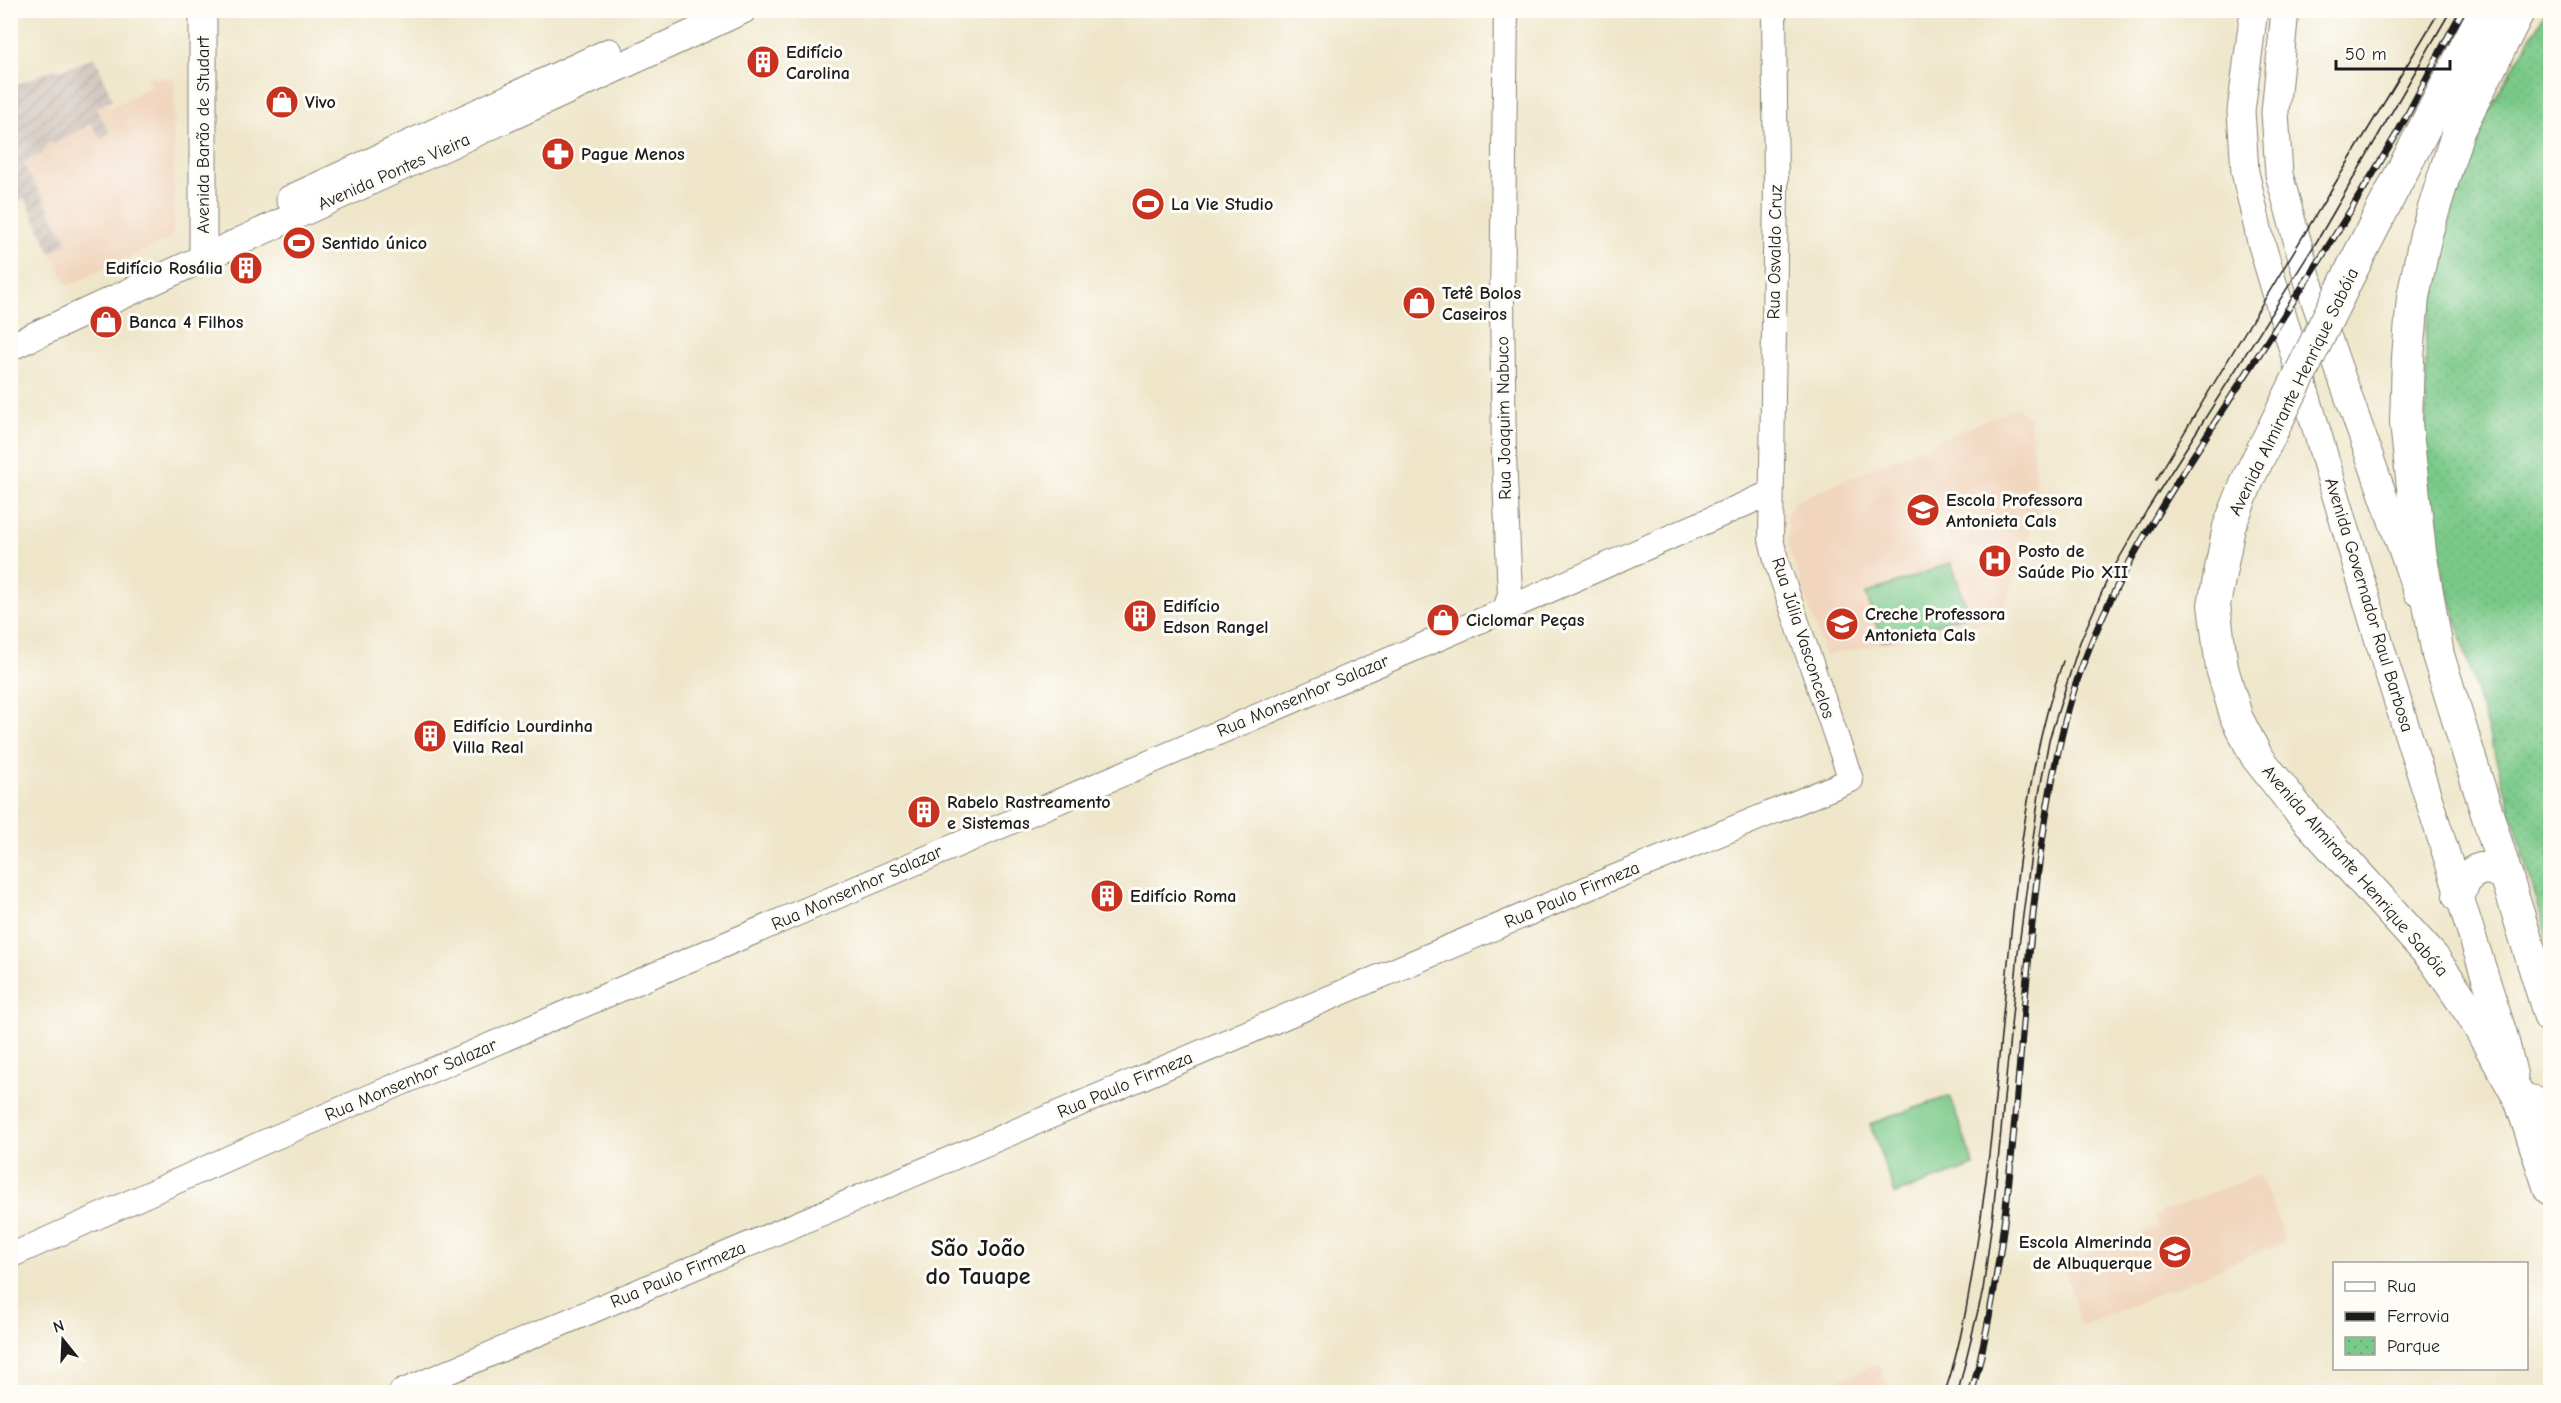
<svg xmlns="http://www.w3.org/2000/svg" width="2561" height="1403" font-family="'Comic Neue',sans-serif">
  <style>
    .built { fill: #f1d5bd }
    .industrial { fill: url(#industrial-furrows) }
    .park { fill: url(#park-dots); stroke: #4b7252; stroke-width: 1.5 }
    .garden { fill: #7ac989; stroke: #4b7252; stroke-width: 1.5 }
    .lines { fill: none; stroke-linecap: round; stroke-linejoin: round }
    .secondary-casing { stroke: #868173; stroke-width: 26 }
    .primary-casing { stroke: #868173; stroke-width: 29 }
    .highway-casing { stroke: #868173; stroke-width: 34 }
    .secondary { stroke: #fff; stroke-width: 24 }
    .primary { stroke: #fff; stroke-width: 27 }
    .highway { stroke: #fff; stroke-width: 32 }
    .tram { stroke: #1c1c1c; stroke-width: 1.5 }
    .rail-casing { stroke: #1c1c1c; stroke-width: 7 }
    .rail { stroke: #fdfcf7; stroke-width: 4.5; stroke-dasharray: 14; stroke-linecap: butt }
    .highway-bridge-casing { stroke: #868173; stroke-width: 34; stroke-linecap: butt }
    .highway-bridge { stroke: #fff; stroke-width: 32 }
    .labels { text-anchor: middle; dominant-baseline: central; stroke-width: 6; stroke-linejoin: round; paint-order: stroke }
    .poi-label { font-size: 18px; font-weight: bold; fill: #1c1c1c; stroke: #fdfcf7; text-anchor: start }
    .street-label { font-size: 18px; fill: #1c1c1c; stroke: #fdfcf7 }
    .district-label { font-size: 24px; font-weight: bold; fill: #1c1c1c; stroke: #fdfcf7 }
  </style>
  <defs>
    <pattern id="industrial-furrows" width="10" height="10" patternUnits="userSpaceOnUse" patternTransform="scale(1.5)"><rect width="10" height="10" fill="#cec1ba"/><path d="M-1 1l2-2M0 10L10 0M9 11l2-2" fill="none" stroke="#b0a59f"/></pattern>
    <pattern id="park-dots" width="8" height="8" patternUnits="userSpaceOnUse" patternTransform="scale(1.5)"><rect width="8" height="8" fill="#7ac989"/><path d="M2 2h.1M6 6h.1" fill="none" stroke="#69ac76" stroke-width="1.8" stroke-linecap="round"/></pattern>
  </defs>
  <rect width="100%" height="100%" fill="#fdfcf7"/>
  <filter id="ink" filterUnits="userSpaceOnUse"><feTurbulence type="fractalNoise" baseFrequency=".0167" numOctaves="2"/><feDisplacementMap in="SourceGraphic" scale="12" xChannelSelector="R" yChannelSelector="G"/><feConvolveMatrix kernelMatrix="1 2 1 2 8 2 1 2 1" color-interpolation-filters="sRGB"/></filter>
  <filter id="wash" filterUnits="userSpaceOnUse"><feTurbulence type="fractalNoise" baseFrequency=".008" numOctaves="4" result="noise"/><feDisplacementMap in="SourceGraphic" scale="24" xChannelSelector="R" yChannelSelector="G"/><feGaussianBlur stdDeviation="1.35" result="paint"/><feColorMatrix in="noise" values="0 0 0 0 0 0 0 0 0 0 0 0 0 0 0 0 0 1.4 0 .05"/><feComposite in="paint" operator="in"/></filter>
  <g filter="url(#wash)">
    <rect width="100%" height="100%" fill="#efe6ca"/>
    <g class="built">
      <path d="M147,76L174,79V232L169,239L68,286L51,253L68,242L23,163L43,153L46,145L53,141L54,144L91,123L110,133L96,107L106,102L110,108L151,86Z"/>
      <path d="M2016,407L2030,419L2039,519L2035,518L2000,619L1825,656L1789,547L1787,515L1795,501Z"/>
      <path d="M2257,1175L2262,1178L2284,1237L2283,1242L2081,1327L2063,1262L2158,1228L2154,1215Z"/>
      <path d="M1878,1364L1890,1392H1810Z"/>
    </g>
    <path class="industrial" d="M95,57L112,99L96,108L110,133L100,139L91,123L54,144L52,142L46,145L47,148L42,150L43,153L23,163L68,242L51,253L25,198L11,205V87L57,68L59,71Z"/>
    <path class="park" d="M2546,11H2550V959L2543,923L2425,511L2426,329L2465,151Z"/>
    <g class="garden">
      <path d="M1951,563L1969,614L1882,641L1866,594Z"/>
      <path d="M1950,1096L1974,1166L1895,1194L1870,1124Z"/>
    </g>
  </g>
  <g filter="url(#ink)">
    <g class="lines">
      <defs>
        <g id="secondary">
          <path d="M1505,610L1510,594L1504,456L1502,301L1506,10"/>
          <path d="M10,1256L262,1143L1505,610L1770,493"/>
          <path d="M401,1392L1593,886L1851,780L1777,564L1771,539L1776,185L1774,10"/>
        </g>
        <g id="primary">
          <path d="M203,10V259"/>
          <path d="M2254,10L2241,111L2245,172L2261,242L2386,665L2504,1036L2514,1076"/>
          <path d="M2285,10L2275,112L2279,174L2309,284L2417,592"/>
          <path d="M290,199L609,52"/>
          <path d="M10,347L743,10"/>
        </g>
        <g id="highway">
          <path d="M2519,10L2458,131L2426,234L2413,297L2408,357L2406,423L2420,552L2438,655L2550,1017"/>
          <path d="M2353,267L2485,10"/>
          <path d="M2272,431L2249,477L2229,527L2214,605L2222,668L2237,719L2257,757L2298,809L2434,959L2473,1016L2520,1099L2550,1189"/>
          <path d="M2459,896C2466,870 2483,860 2507,877"/>
          <path d="M2520,1099L2543,1104L2550,1114"/>
        </g>
      </defs>
      <use href="#secondary" class="secondary-casing"/>
      <use href="#primary" class="primary-casing"/>
      <use href="#highway" class="highway-casing"/>
      <use href="#secondary" class="secondary"/>
      <use href="#primary" class="primary"/>
      <use href="#highway" class="highway"/>
      <g class="tram">
        <path d="M2156,480C2249,323 2346,167 2440,10"/>
        <path d="M1945,1392C1962,1342 1970,1289 1978,1237C1996,1121 2002,1004 2016,888C2025,811 2037,734 2063,661"/>
        <path d="M1958,1392L1983,1290L1993,1214L2018,953L2039,794L2049,740L2080,642L2109,576L2147,510L2317,241L2451,10"/>
      </g>
      <defs>
        <path id="rail" d="M1972,1392C2029,1179 2012,953 2061,738C2085,629 2143,534 2203,441C2242,380 2282,319 2321,258C2347,216 2374,173 2399,130C2421,90 2440,50 2463,10"/>
      </defs>
      <use href="#rail" class="rail-casing"/>
      <use href="#rail" class="rail"/>
      <defs>
        <path id="highway-bridge" d="M2272,431L2353,267"/>
      </defs>
      <use href="#highway-bridge" class="highway-bridge-casing"/>
      <use href="#highway-bridge" class="highway-bridge"/>
    </g>
  </g>
  <defs>
    <symbol id="building-disc" viewBox="-11 -11 22 22"><circle r="9.5" fill="#c8321e" stroke="#fdfcf7"/><path d="M-4-6H4V6H1V3H-1V6H-4ZM-2.5-4.3h1.7v1.8h-1.7ZM.8-4.3h1.7v1.8H.8ZM-2.5-1h1.7V.8h-1.7ZM.8-1h1.7V.8H.8Z" fill="#fff"/></symbol>
    <symbol id="shop-disc" viewBox="-11 -11 22 22"><circle r="9.5" fill="#c8321e" stroke="#fdfcf7"/><path d="M-5-2.5h2.3a2.7 3.5 0 0 1 5.4 0H5L5.5 6h-11ZM-1.5-2.5h3a1.5 2.3 0 0 0-3 0Z" fill="#fff"/></symbol>
    <symbol id="pharmacy-disc" viewBox="-11 -11 22 22"><circle r="9.5" fill="#c8321e" stroke="#fdfcf7"/><path d="M-2-6h4v4h4v4h-4v4h-4v-4h-4v-4h4Z" fill="#fff"/></symbol>
    <symbol id="stadium-disc" viewBox="-11 -11 22 22"><circle r="9.5" fill="#c8321e" stroke="#fdfcf7"/><path d="M0-5a6.5 5 0 1 0 0 10a6.5 5 0 1 0 0-10ZM-3.5-1.8h7v3.6h-7Z" fill="#fff"/></symbol>
    <symbol id="school-disc" viewBox="-11 -11 22 22"><circle r="9.5" fill="#c8321e" stroke="#fdfcf7"/><path d="M0-5L7-2L0 1L-7-2ZM-4 1L0 2.5L4 1V4Q0 6-4 4Z" fill="#fff"/></symbol>
    <symbol id="hospital-disc" viewBox="-11 -11 22 22"><circle r="9.5" fill="#c8321e" stroke="#fdfcf7"/><path d="M-5-5h3v3.5h4V-5h3V5h-3V1.5h-4V5h-3Z" fill="#fff"/></symbol>
  </defs>
  <g fill-rule="evenodd">
    <use href="#building-disc" x="744" y="43" width="38" height="38"/>
    <use href="#shop-disc" x="263" y="83" width="38" height="38"/>
    <use href="#pharmacy-disc" x="539" y="135" width="38" height="38"/>
    <use href="#stadium-disc" x="1129" y="185" width="38" height="38"/>
    <use href="#stadium-disc" x="280" y="224" width="38" height="38"/>
    <use href="#building-disc" x="227" y="249" width="38" height="38"/>
    <use href="#shop-disc" x="1400" y="284" width="38" height="38"/>
    <use href="#shop-disc" x="87" y="303" width="38" height="38"/>
    <use href="#school-disc" x="1904" y="491" width="38" height="38"/>
    <use href="#hospital-disc" x="1976" y="542" width="38" height="38"/>
    <use href="#building-disc" x="1121" y="597" width="38" height="38"/>
    <use href="#shop-disc" x="1424" y="601" width="38" height="38"/>
    <use href="#school-disc" x="1823" y="605" width="38" height="38"/>
    <use href="#building-disc" x="411" y="717" width="38" height="38"/>
    <use href="#building-disc" x="905" y="793" width="38" height="38"/>
    <use href="#building-disc" x="1088" y="877" width="38" height="38"/>
    <use href="#school-disc" x="2156" y="1233" width="38" height="38"/>
  </g>
  <g class="labels">
    <g class="poi-label">
      <text x="786" y="52">Edifício<tspan x="786" dy="21">Carolina</tspan></text>
      <text x="305" y="102">Vivo</text>
      <text x="581" y="154">Pague Menos</text>
      <text x="1171" y="204">La Vie Studio</text>
      <text x="322" y="243">Sentido único</text>
      <text x="223" y="268" text-anchor="end">Edifício Rosália</text>
      <text x="1442" y="293">Tetê Bolos<tspan x="1442" dy="21">Caseiros</tspan></text>
      <text x="129" y="322">Banca 4 Filhos</text>
      <text x="1946" y="500">Escola Professora<tspan x="1946" dy="21">Antonieta Cals</tspan></text>
      <text x="2018" y="551">Posto de<tspan x="2018" dy="21">Saúde Pio XII</tspan></text>
      <text x="1163" y="606">Edifício<tspan x="1163" dy="21">Edson Rangel</tspan></text>
      <text x="1865" y="614">Creche Professora<tspan x="1865" dy="21">Antonieta Cals</tspan></text>
      <text x="1466" y="620">Ciclomar Peças</text>
      <text x="453" y="726">Edifício Lourdinha<tspan x="453" dy="21">Villa Real</tspan></text>
      <text x="947" y="802">Rabelo Rastreamento<tspan x="947" dy="21">e Sistemas</tspan></text>
      <text x="1130" y="896">Edifício Roma</text>
      <text x="2152" y="1242" text-anchor="end">Escola Almerinda<tspan x="2152" dy="21">de Albuquerque</tspan></text>
    </g>
    <g class="street-label">
      <text transform="translate(203 135) rotate(-90)">Avenida Barão de Studart</text>
      <text transform="translate(394 172) rotate(-24)">Avenida Pontes Vieira</text>
      <text transform="translate(1775 252) rotate(-89)">Rua Osvaldo Cruz</text>
      <text transform="translate(2294 392) rotate(-64)">Avenida Almirante Henrique Sabóia</text>
      <text transform="translate(1504 418) rotate(-91)">Rua Joaquim Nabuco</text>
      <text transform="translate(2369 605) rotate(73)">Avenida Governador Raul Barbosa</text>
      <text transform="translate(1803 638) rotate(72)">Rua Júlia Vasconcelos</text>
      <text transform="translate(1303 696) rotate(-23)">Rua Monsenhor Salazar</text>
      <text transform="translate(2355 871) rotate(49)">Avenida Almirante Henrique Sabóia</text>
      <text transform="translate(857 888) rotate(-24)">Rua Monsenhor Salazar</text>
      <text transform="translate(1572 895) rotate(-23)">Rua Paulo Firmeza</text>
      <text transform="translate(411 1080) rotate(-23)">Rua Monsenhor Salazar</text>
      <text transform="translate(1125 1085) rotate(-23)">Rua Paulo Firmeza</text>
      <text transform="translate(678 1275) rotate(-23)">Rua Paulo Firmeza</text>
    </g>
    <g class="district-label">
      <text x="978" y="1248">São João<tspan x="978" dy="28">do Tauape</tspan></text>
    </g>
  </g>
  <rect width="2561" height="1403" fill="none" stroke="#fdfcf7" stroke-width="36"/>
  <rect x="2333" y="1262" width="195" height="108" fill="#fdfcf7" stroke="#a3a29f" stroke-width="1.5"/>
  <rect x="2345" y="1282" width="30" height="9" fill="#ffffff" stroke="#a3a29f" stroke-width="1.5"/>
  <text x="2387" y="1292" font-size="18" fill="#1c1c1c">Rua</text>
  <rect x="2345" y="1312" width="30" height="9" fill="#1c1c1c" stroke="#a3a29f" stroke-width="1.5"/>
  <text x="2387" y="1322" font-size="18" fill="#1c1c1c">Ferrovia</text>
  <rect x="2345" y="1337" width="30" height="18" fill="url(#park-dots)" stroke="#a3a29f" stroke-width="1.5"/>
  <text x="2387" y="1352" font-size="18" fill="#1c1c1c">Parque</text>
  <g transform="translate(63 1340) rotate(342)" stroke="#fdfcf7" stroke-width="4.5" paint-order="stroke">
  <path d="M0-4.5L10 22L0 15L-10 22Z" fill="#1c1c1c"/>
  <text y="-9" font-size="16" font-weight="bold" text-anchor="middle" fill="#1c1c1c">N</text>
  </g>
  <path d="M2336 60v9h114v-9" fill="none" stroke="#1c1c1c" stroke-width="3"/>
  <text x="2345" y="60" font-size="18" fill="#1c1c1c" stroke="#fdfcf7" stroke-width="4.5" paint-order="stroke">50 m</text>
</svg>
